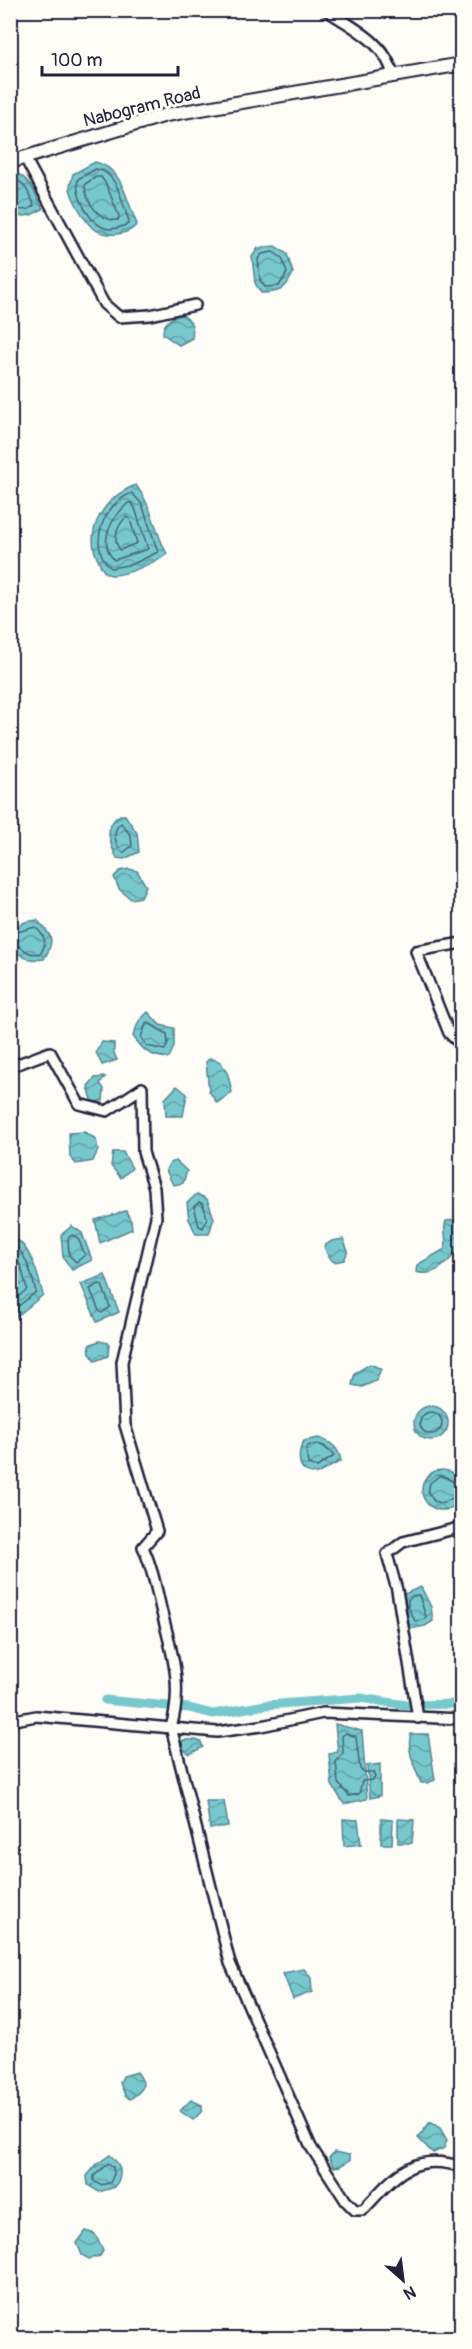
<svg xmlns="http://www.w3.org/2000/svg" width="472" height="2349" font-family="Pangolin,sans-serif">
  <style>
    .water { fill: url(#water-waves); stroke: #558693; stroke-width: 1.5 }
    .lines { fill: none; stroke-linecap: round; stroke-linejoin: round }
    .shore { stroke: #446475; stroke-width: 1.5 }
    .canal { stroke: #77c8cd; stroke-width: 9 }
    .minor-casing { stroke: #22223b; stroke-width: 14 }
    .major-casing { stroke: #22223b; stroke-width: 16 }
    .minor { stroke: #fdfcf7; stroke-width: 9 }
    .major { stroke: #fdfcf7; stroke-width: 12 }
    .labels { text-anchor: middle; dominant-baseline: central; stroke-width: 6; stroke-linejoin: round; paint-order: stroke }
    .street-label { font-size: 18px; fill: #22223b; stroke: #fdfcf7 }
  </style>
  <defs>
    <pattern id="water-waves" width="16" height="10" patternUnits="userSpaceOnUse" patternTransform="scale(1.5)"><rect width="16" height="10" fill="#77c8cd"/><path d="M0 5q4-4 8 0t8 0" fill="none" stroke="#61a2a8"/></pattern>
  </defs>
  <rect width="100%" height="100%" fill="#fdfcf7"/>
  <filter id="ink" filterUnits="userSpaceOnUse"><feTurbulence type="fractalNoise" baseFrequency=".0167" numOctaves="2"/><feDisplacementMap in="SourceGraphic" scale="12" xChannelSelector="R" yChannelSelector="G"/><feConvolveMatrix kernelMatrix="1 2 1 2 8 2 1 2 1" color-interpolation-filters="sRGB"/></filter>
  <g filter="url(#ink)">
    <g class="water">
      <path d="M95,162C123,168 126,200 137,224C128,236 106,237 94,229C86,224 71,197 70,188C70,184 72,178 73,174Z"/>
      <path d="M10,171C29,175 35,193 43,209L31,215L17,217L11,213Z"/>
      <path d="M275,246L287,254L293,273C286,290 279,293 261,293L255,283L252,257L258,248Z"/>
      <path d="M182,315C192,321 194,327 192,338L179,345L163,334C163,321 172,317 182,315Z"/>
      <path d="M136,485C154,510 154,529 167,554C155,562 126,576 111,575C105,574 101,568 99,562C82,530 105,497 136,485Z"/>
      <path d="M120,815H125L137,833L139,852L124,859L117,858C109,842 103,826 120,815Z"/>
      <path d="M129,869L137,871L146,886L141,897L131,899L119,889L114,877L120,871Z"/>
      <path d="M37,920C52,936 56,939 44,959C29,961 23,958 11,948V930L25,922Z"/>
      <path d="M148,1012L160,1025L174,1028V1046L169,1058C150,1056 144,1052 133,1036L139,1021Z"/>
      <path d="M102,1042L114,1043V1053L117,1060L102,1065L96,1052Z"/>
      <path d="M210,1058L221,1062L228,1075L232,1092L217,1103L209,1091L206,1062Z"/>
      <path d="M105,1077L100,1083L104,1089L103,1101L93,1103L88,1086L95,1078Z"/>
      <path d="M177,1086L187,1094L183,1116H166L165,1099Z"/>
      <path d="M84,1132L96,1139L98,1150L93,1161L76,1164L70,1157L69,1133Z"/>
      <path d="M113,1152H123L132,1168L121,1178L111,1166Z"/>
      <path d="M176,1161L187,1171L183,1183L173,1185L166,1170L170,1163Z"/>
      <path d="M197,1194L207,1199L214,1218L209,1234H196L189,1219L187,1203Z"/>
      <path d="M126,1211L131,1221L132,1229L100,1243L95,1220Z"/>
      <path d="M455,1220L461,1226V1247C449,1260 437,1278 416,1272L417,1265L445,1249C448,1239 442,1231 446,1221Z"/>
      <path d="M72,1226L82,1233L92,1260L72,1270L63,1257L61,1235Z"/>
      <path d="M11,1235C32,1248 37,1272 43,1295L11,1321Z"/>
      <path d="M343,1239L348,1251L344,1260L334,1262L328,1256L324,1246L332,1241Z"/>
      <path d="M105,1275L119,1312L97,1322L81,1284Z"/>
      <path d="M99,1341L109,1343L108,1356L95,1361L90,1353L89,1345Z"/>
      <path d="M370,1364L381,1369L376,1381L362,1387L352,1385L355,1373Z"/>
      <circle cx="431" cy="1423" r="17"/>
      <path d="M318,1438C330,1441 339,1447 341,1461L317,1474C313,1473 309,1473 306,1471C296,1466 299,1448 304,1441Z"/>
      <circle cx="442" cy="1490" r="20"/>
      <path d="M421,1587L431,1607L433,1621L425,1626L410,1629L402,1608V1595Z"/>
      <path d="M335,1724L362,1731L367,1799L344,1804L332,1785L329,1754L338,1752Z"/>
      <path d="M411,1734H428L435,1780L427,1783H421C415,1768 406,1749 411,1734Z"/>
      <path d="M183,1740H196L201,1742L203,1747L190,1754L181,1748Z"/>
      <path d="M380,1764V1796L370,1798L367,1766Z"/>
      <path d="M206,1801H224L228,1826L210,1829Z"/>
      <path d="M343,1819L358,1820L361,1844L344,1846Z"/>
      <path d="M381,1819L393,1820L392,1844H381Z"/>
      <path d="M398,1819L414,1820L412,1843H398Z"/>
      <path d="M304,1969L311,1978L312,1992L293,1999L283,1973Z"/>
      <path d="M137,2072C148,2086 143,2090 130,2099L125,2095L120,2083L123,2076Z"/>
      <path d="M191,2100L202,2105V2111L193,2120L180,2111Z"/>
      <path d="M430,2122L440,2128L447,2140L444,2148L433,2153L418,2138Z"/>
      <path d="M334,2152L350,2155V2160L340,2166L334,2167L329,2158Z"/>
      <path d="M110,2155C122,2165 123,2174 115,2187L99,2192L88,2185L87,2176L97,2164Z"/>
      <path d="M86,2231L95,2234L103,2251L100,2256L89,2259L82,2255L77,2243Z"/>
    </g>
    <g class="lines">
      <g class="shore">
        <path d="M96,169C118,172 122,203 129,221L128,224C122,227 115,229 109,229C90,226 74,195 78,179Z"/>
        <path d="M10,177C24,180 29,193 34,205C28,213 19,209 10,208"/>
        <path d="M96,177H101L106,184L119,216L118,220C99,222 85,201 85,184Z"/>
        <path d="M273,252L282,258L287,273L279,286L265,287L260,280L258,259L262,254Z"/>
        <path d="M132,493L142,504L158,552L133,564L111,568C86,546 104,503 132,493Z"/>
        <path d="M128,503H132L135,508L148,549L114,560C97,541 112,518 128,503Z"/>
        <path d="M126,517L130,519L137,543L120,550C112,540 117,526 126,517Z"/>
        <path d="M121,823L131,836L132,846L123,853C115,846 111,830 121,823Z"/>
        <path d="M10,934L35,927C44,935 48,941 41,953C24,957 24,944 10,943"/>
        <path d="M147,1022L167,1034L168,1044L165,1050L147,1046L141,1037Z"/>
        <path d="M199,1202L203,1204L207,1218L203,1228L199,1226L194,1207Z"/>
        <path d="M72,1235L78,1238L85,1255L76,1262L69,1255L68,1238Z"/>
        <path d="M10,1242C27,1252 31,1274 36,1292L10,1313"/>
        <path d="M10,1250L21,1266L27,1289L10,1304"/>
        <path d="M99,1284L102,1285L110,1307L102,1313L99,1311L90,1289Z"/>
        <circle cx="431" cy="1423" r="11"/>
        <path d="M317,1444L324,1446L334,1456L317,1467L308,1464L306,1449L308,1446Z"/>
        <path d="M462,1486C452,1485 450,1475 439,1476L430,1483L428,1492L434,1501C448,1508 450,1495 462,1494"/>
        <path d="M419,1595L426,1617L423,1620L415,1621L408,1607V1600L413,1596Z"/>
        <path d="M346,1733L356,1737L360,1769L364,1772H373L375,1777L373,1780L362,1781L359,1794L349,1796L338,1783L336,1761L343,1753L342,1736Z"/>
        <path d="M108,2163L113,2167L114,2174L110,2183L100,2185L94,2181V2176Z"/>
      </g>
      <path class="canal" d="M105,1700L189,1708L213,1714L266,1705L360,1698L406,1705L462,1704"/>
      <defs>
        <g id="minor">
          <path d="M326,10C352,27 387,43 393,76"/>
          <path d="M25,158L104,304L119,317L150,315L195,305"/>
          <path d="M462,943L416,951L449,1033L462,1046"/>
          <path d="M10,1067L50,1052L79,1104L107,1111L142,1088L143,1152L154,1188L156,1217L122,1362L125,1425L157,1531L143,1547C152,1567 156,1587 161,1609C171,1649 184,1686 171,1727L230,1963L311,2147L346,2201L355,2210H363C395,2176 412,2151 462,2167"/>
          <path d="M418,1718L397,1590L387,1554L403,1542L462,1527"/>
          <path d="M10,1721L36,1716L217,1732L261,1726L323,1713L462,1719"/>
        </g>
        <path id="major" d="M10,162L166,115L462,64"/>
      </defs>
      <use href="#minor" class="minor-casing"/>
      <use href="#major" class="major-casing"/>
      <use href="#minor" class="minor"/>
      <use href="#major" class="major"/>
    </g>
  </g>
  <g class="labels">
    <g class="street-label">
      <text transform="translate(142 107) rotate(-14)">Nabogram Road</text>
    </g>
  </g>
  <rect width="472" height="2349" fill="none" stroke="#fdfcf7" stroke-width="36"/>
  <rect x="18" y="18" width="436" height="2313" fill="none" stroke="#22223b" stroke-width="2" filter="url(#ink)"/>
  <g transform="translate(403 2280) rotate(152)" stroke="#fdfcf7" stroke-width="4.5" paint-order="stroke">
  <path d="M0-4.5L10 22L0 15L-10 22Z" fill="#22223b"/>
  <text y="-9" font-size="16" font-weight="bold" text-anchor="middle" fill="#22223b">N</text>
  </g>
  <path d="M42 66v9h136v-9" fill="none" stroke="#22223b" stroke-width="3"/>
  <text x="51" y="66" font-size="18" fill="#22223b" stroke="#fdfcf7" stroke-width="4.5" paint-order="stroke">100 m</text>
</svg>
